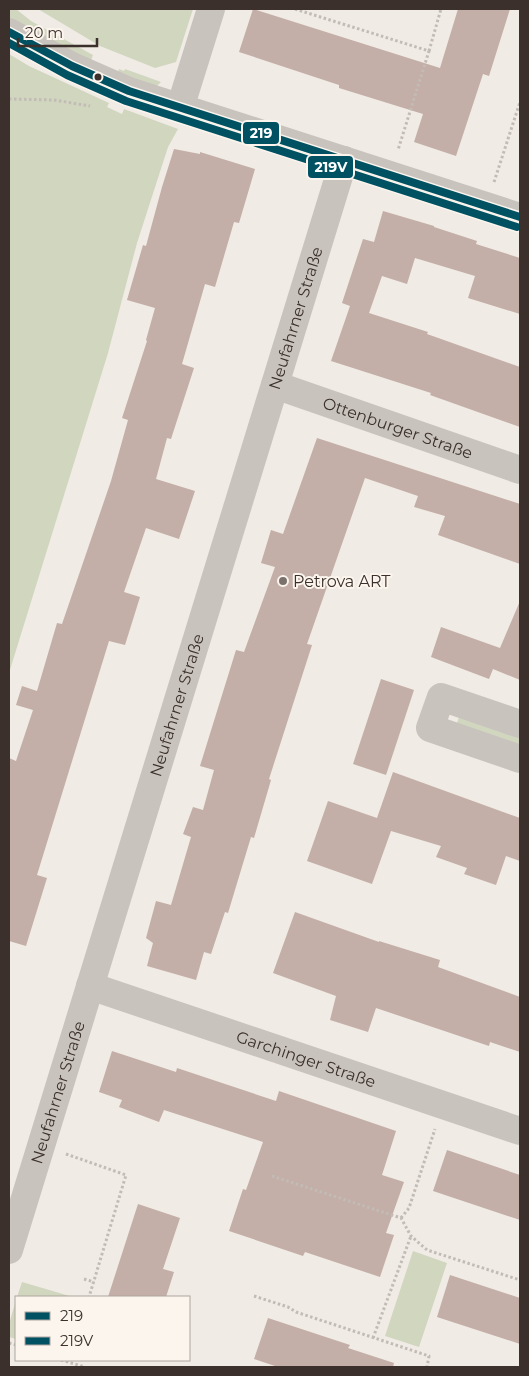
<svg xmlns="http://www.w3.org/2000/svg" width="529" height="1376" font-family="Montserrat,sans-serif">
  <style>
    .green { fill: #d1d6bf }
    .building { fill: #c3afa7 }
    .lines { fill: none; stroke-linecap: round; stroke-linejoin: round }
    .path { stroke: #c2bbb6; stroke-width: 3; stroke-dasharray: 2.5 2.5; stroke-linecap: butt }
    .street { stroke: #c9c3be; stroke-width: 28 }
    .bus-1-casing { stroke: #fbf5ee; stroke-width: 11 }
    .bus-2-casing { stroke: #fbf5ee; stroke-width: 11 }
    .bus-1 { stroke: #005262; stroke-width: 8 }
    .bus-2 { stroke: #005262; stroke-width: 8 }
    .bus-dot { fill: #3b302b; stroke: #fbf5ee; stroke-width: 2 }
    .poi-dot { fill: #7a716c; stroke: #fbf5ee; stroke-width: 2 }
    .labels { text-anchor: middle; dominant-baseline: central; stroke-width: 4; stroke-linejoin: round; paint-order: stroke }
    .street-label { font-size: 16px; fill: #3b302b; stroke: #fbf5ee }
    .poi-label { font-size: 16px; fill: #3b302b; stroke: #fbf5ee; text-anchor: start }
    .line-badge { stroke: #fbf5ee; stroke-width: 2 }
    .badge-label { font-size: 14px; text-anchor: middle; font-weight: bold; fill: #fff }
  </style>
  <rect width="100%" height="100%" fill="#f0ebe5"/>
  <g class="green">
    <path d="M9,9H16L31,21L93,55L90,63L9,19Z"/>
    <path d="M38,9H193L176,62L155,68L100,46Z"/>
    <path d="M9,54L29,66L109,103L107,107L122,114L124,109L178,129L168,147L137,243L108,353L9,673Z"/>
    <path d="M119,69L124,71L125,69L161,82L157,86L144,83L118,72Z"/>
    <path d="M460,714L520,735V747L456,726Z"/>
    <path d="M413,1251L447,1263L419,1347L385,1336Z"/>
    <path d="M22,1282L73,1297H17Z"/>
    <path d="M16,1300V1339L9,1337V1324Z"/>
  </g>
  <g class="building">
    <path d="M253,9L440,68L458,9H510L489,76L483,74L456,156L414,142L423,114L339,88V85L239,52Z"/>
    <path d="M174,149L200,154V152L255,169L239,223L234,222L215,287L205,284L182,364L194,368L171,439L167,438L156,479L195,491L179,539L146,528L124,592L140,597L125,645L109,641L37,875L47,878L26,946L9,941V758L16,761L33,710L16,705L22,686L37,691L57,623L62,624L111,481L128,420L122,418L147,341L146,340L155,308L127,300L143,245L146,246L162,187Z"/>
    <path d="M383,211L434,226V227L477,241L476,244L520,258V314L468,298L475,276L415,258L407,284L382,276L369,313L428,332L427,334L520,367V427L430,395L431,393L331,361L350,306L342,303L363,239L374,242Z"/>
    <path d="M317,438L520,504V564L438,535L445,516L414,507L418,496L365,478L307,644L312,645L269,779L271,780L254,838L251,837L228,913L225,912L211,954L204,952L196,980L147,966L153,943L146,938L156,901L171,905L191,837L183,834L193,807L203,810L214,770L200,766L236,650L244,652L275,567L261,563L271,530L283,534Z"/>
    <path d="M520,601V680L493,669L489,679L431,657L441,627L500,648Z"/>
    <path d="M381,679L414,690L386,775L353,764Z"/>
    <path d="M393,772L520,818V861L506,856L496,885L464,874L467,868L436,857L441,846L391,831L372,884L307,861L328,801L377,818Z"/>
    <path d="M295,912L379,942V941L440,960L438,967L520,997V1052L490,1042L489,1046L376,1008L368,1032L330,1020L336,996L273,973Z"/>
    <path d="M112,1051L176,1072L177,1068L276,1101L279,1091L396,1131L382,1175L404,1182L386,1233L394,1235L380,1277L305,1252L303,1256L229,1231L243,1189L246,1190L263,1142L164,1110L159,1122L119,1107L122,1100L99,1092Z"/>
    <path d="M447,1150L520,1175V1220L433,1191Z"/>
    <path d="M138,1204L180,1218L163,1269L174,1272L166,1297H108Z"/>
    <path d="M450,1275L520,1298V1344L437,1317Z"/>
    <path d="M268,1318L350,1345L348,1348L394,1363L393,1367H278L254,1359Z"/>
  </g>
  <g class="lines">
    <g class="path">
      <path d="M295,9L429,51L398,150"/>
      <path d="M429,51L441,9"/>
      <path d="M9,99L54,100L90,106"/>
      <path d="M494,182L520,102"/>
      <path d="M66,1154L126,1175L89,1297"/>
      <path d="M272,1176L401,1218L411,1236L427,1250L520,1280"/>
      <path d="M401,1218L409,1208L435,1129"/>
      <path d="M84,1279L94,1282"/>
      <path d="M254,1296L288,1307L296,1312L429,1356L427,1367"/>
      <path d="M373,1338L411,1236"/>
      <path d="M9,1343L16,1345"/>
      <path d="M61,1360L85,1367"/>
    </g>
    <g class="street">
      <path d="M9,32L72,66L129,91L520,217"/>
      <path d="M180,108L211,9"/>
      <path id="s1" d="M275,385L520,470"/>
      <path d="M520,724L441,697L430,728L520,759"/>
      <path id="s2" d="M90,986L520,1131"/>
      <path id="s3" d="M9,1250L344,160"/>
    </g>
    <defs>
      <path id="bus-1" d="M9,32L72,66L129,91L520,217"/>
      <path id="bus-2" d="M9,43L67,75L126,101L517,227"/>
    </defs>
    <use href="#bus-1" class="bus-1-casing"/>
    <use href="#bus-2" class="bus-2-casing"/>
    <use href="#bus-1" class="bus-1"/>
    <use href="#bus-2" class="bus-2"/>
  </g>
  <circle class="bus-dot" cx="98" cy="77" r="4.5"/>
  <circle class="poi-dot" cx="283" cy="581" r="5"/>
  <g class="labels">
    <g class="street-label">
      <text stroke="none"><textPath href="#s3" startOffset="975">Neufahrner Straße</textPath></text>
      <text stroke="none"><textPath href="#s1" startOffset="130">Ottenburger Straße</textPath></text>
      <text stroke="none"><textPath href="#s3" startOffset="570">Neufahrner Straße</textPath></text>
      <text stroke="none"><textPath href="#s2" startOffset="228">Garchinger Straße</textPath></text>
      <text stroke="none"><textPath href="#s3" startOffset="165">Neufahrner Straße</textPath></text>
    </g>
    <g class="poi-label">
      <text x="293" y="581">Petrova ART</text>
    </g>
  </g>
  <g class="line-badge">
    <rect x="242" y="121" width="38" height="24" rx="5" fill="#005262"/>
    <rect x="307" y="155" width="47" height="24" rx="5" fill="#005262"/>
  </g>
  <g class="badge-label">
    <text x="261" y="138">219</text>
    <text x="331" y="172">219V</text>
  </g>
  <rect width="529" height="1376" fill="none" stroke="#3b302b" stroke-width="20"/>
  <rect x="15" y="1296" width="175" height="65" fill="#fbf5ee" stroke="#aea6a0"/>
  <rect x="25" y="1312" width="25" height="8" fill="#005262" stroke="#aea6a0"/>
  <text x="60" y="1321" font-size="15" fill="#3b302b">219</text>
  <rect x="25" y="1337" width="25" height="8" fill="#005262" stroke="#aea6a0"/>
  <text x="60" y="1346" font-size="15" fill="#3b302b">219V</text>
  <path d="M18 38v8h79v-8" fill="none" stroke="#3b302b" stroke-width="2.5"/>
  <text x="25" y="38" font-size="15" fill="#3b302b" stroke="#fbf5ee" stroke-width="4" paint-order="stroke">20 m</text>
</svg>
